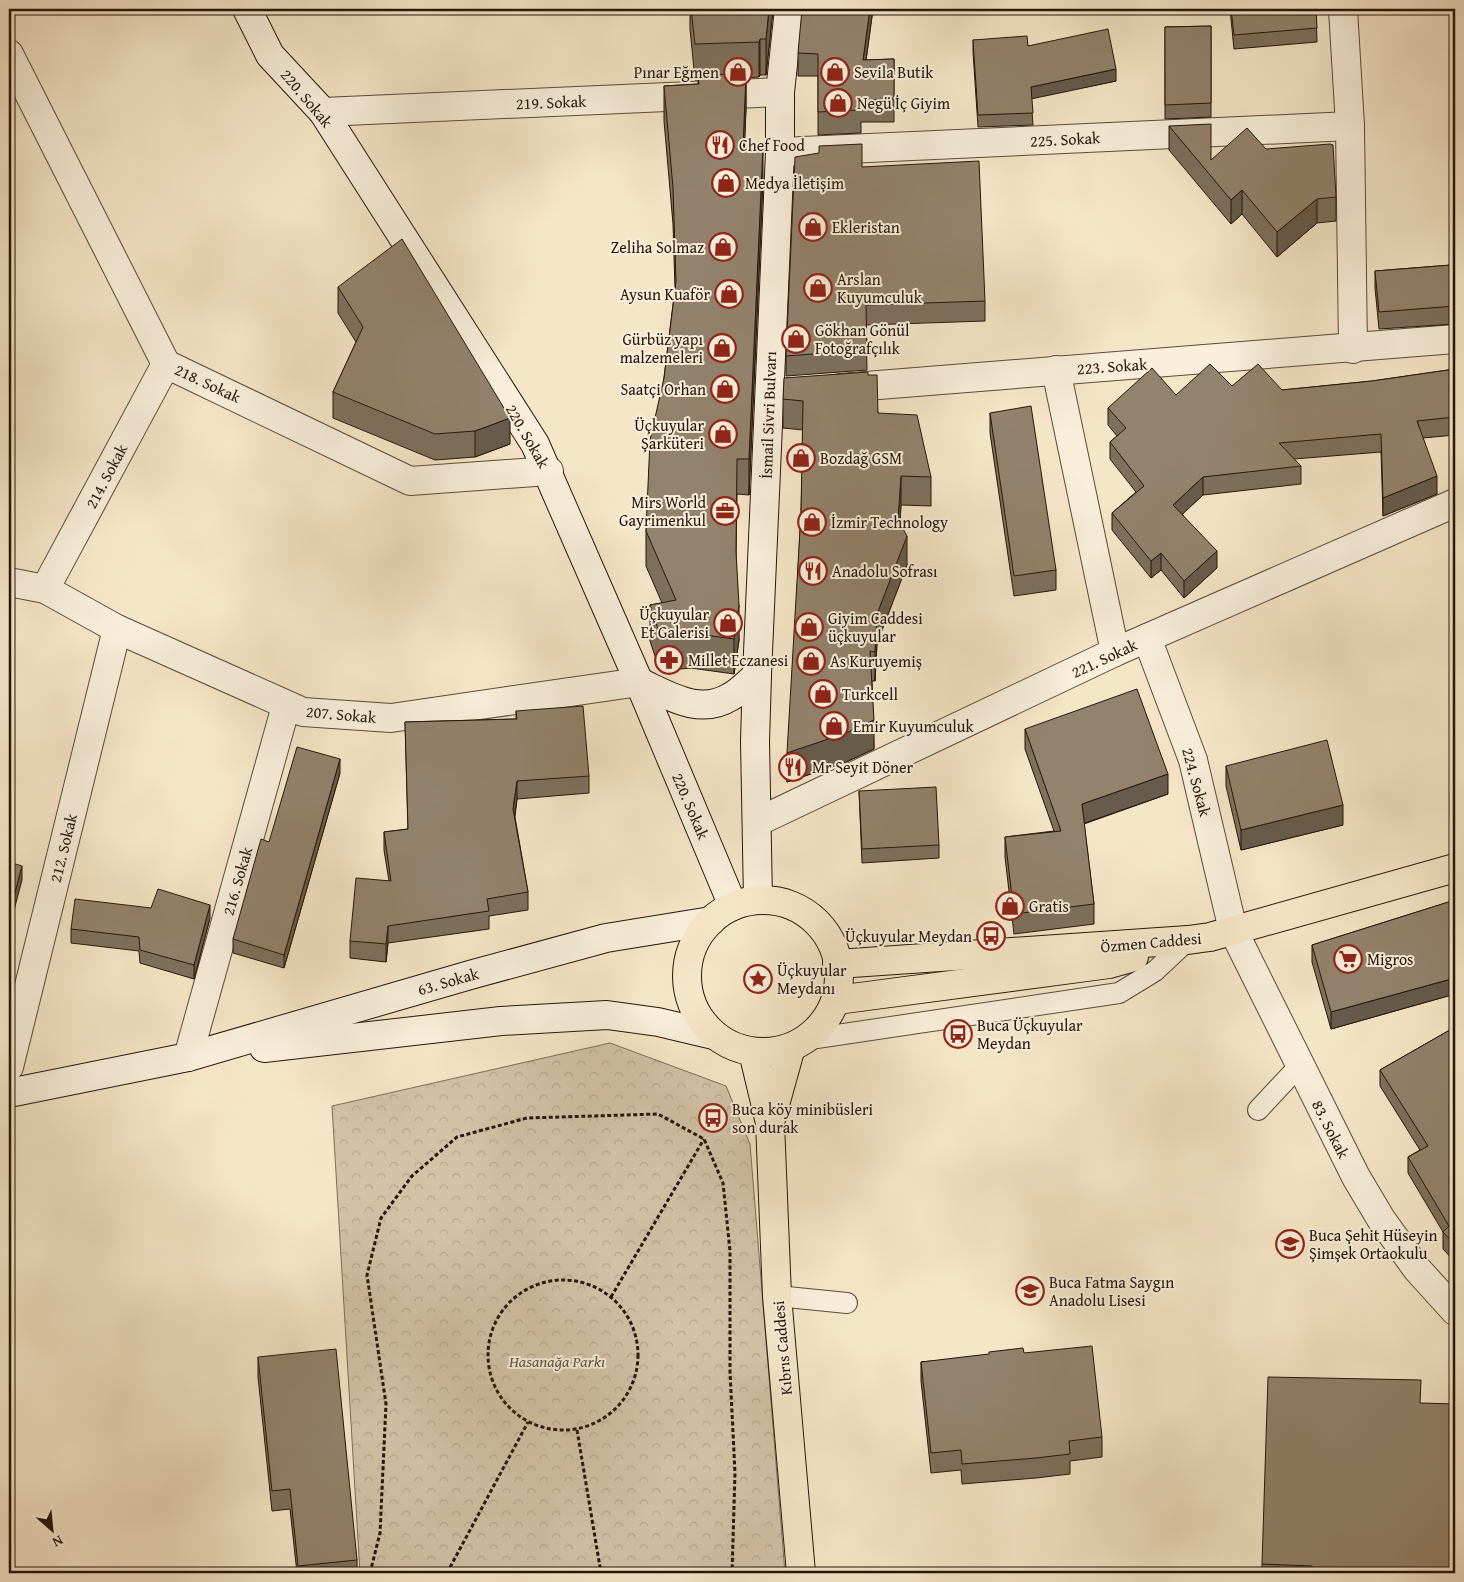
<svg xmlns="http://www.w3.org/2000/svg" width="1464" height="1582" font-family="'Gentium Book Plus',serif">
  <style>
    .park { fill: url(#park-crowns); stroke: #7d6c58 }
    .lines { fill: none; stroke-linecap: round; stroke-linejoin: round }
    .service-casing { stroke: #5b4939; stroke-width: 22 }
    .minor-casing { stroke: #5b4939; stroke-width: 30 }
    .tertiary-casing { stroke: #5b4939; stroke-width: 30 }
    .secondary-casing { stroke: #271509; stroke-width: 30 }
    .primary-casing { stroke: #271509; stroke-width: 30 }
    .path { stroke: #271509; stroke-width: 3; stroke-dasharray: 4 2.5; stroke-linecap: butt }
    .service { stroke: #f9efdb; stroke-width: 20 }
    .minor { stroke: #f9efdb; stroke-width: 28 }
    .tertiary { stroke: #f9efdb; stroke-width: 28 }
    .secondary { stroke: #f9efdb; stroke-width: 28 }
    .primary { stroke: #f6e6c8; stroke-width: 28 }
    .wall { fill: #7e705d; stroke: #271509 }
    .shaded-wall { fill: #675b4c; stroke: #271509 }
    .building { fill: #93826c; stroke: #271509 }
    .labels { text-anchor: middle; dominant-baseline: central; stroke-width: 4; stroke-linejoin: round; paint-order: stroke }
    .poi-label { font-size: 16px; fill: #271509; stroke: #f9efdb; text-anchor: start }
    .street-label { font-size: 16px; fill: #271509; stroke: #f9efdb }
    .park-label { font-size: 16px; font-style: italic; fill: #635241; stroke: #f9efdb }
  </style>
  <defs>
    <pattern id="park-crowns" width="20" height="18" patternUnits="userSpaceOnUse" patternTransform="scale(1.25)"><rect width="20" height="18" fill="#d3c2a8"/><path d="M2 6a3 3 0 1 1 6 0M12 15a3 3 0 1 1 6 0" fill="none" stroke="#b5a68f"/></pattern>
  </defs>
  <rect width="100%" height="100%" fill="#f6e6c8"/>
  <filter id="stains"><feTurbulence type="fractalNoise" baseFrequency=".004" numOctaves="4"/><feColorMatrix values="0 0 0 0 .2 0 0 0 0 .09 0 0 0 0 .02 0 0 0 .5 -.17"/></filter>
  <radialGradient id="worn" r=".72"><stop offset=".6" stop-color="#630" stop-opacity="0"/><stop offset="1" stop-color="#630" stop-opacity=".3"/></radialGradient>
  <path class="park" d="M610,1043L726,1086L750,1144L785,1573H360L332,1106Z"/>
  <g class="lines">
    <defs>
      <g id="service">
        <path d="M810,1039L1119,993L1155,971L1188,940"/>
        <path d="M1258,1110L1299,1066"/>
        <path d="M777,1296L847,1303"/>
      </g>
      <g id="minor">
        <path d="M1343,9L1350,126L1353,349"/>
        <path d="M9,54L166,364L410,481L549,471"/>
        <path d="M323,112L780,92"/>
        <path d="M780,152L1350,126"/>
        <path d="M1056,370L1115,652"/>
        <path d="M9,582L45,589L117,629L303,712L391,718L639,682"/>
        <path d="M45,589L166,364"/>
        <path d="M1147,638L1193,760L1233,930L1356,1177L1381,1219L1417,1269L1455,1311"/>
        <path d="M188,1057L286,706"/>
        <path d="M9,1067L117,629"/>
      </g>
      <g id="tertiary">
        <path d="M841,388L1455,339"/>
        <path d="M757,822L1115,652L1455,503"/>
      </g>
      <g id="secondary">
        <path d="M247,9L270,55L323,112L535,444L639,682L733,906"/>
        <path d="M639,682C668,695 699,716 730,697C740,692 749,682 757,675"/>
        <path d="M758,900L755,741L757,675L780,152V92L789,9"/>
        <path d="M264,1048L501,1021L607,1015L658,1022L713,1035"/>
        <path d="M9,1093L188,1057L470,975L606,938L711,921"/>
      </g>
      <g id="primary">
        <circle cx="763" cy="976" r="76"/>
        <path d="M837,964L1188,940L1210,937L1455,868"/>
        <path d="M837,1000L1109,964L1134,957"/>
        <path d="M753,1052L770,1123L777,1296L801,1573"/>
        <path d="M771,1119L791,1047"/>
      </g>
    </defs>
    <use href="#service" class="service-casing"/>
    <use href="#minor" class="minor-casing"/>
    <use href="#tertiary" class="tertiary-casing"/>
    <use href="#secondary" class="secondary-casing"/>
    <use href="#primary" class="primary-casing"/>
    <g class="path">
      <circle cx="563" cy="1355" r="75"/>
      <path d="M611,1297L704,1139"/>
      <path d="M577,1430L601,1573"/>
      <path d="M370,1573L380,1533L386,1404L367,1275L381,1218L412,1176L457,1137L527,1118L658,1114L704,1139L723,1183L730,1251V1372L735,1473L732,1573"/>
      <path d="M447,1573L528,1422"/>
    </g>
    <use href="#service" class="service"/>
    <use href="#minor" class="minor"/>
    <use href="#tertiary" class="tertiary"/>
    <use href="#secondary" class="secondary"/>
    <use href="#primary" class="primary"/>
  </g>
  <g class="wall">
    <path d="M690,9H773L766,75H760L759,77L746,78V109L744,149L763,182L749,495L737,494L736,557L739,640L734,674L691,668L660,671L650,641V605L662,603L646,566V531L664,378L675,289L673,224L664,121V86L698,84V80H695L690,29Z"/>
    <path d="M873,9L866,60L894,59V122H861V133L818,135V76H798V53Z"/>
    <path d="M1230,9H1316L1317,42L1234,49Z"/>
    <path d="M1211,26V117L1165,119V27Z"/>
    <path d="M973,40L1028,46L1116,81L1031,98L1033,125L978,127L973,52Z"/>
    <path d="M1169,126L1211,160L1266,149L1336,197V221L1317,223L1277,257L1242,214L1231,224L1169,150Z"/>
    <path d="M862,167L985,301V321L866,325L867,370L786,376V356Z"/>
    <path d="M1455,264V324L1379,329L1375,288V271L1451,265Z"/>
    <path d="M338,287L510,444L475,457L435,460L333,418V392L356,342L338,313Z"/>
    <path d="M1455,369V435L1423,438L1437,494L1383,516L1381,452L1294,459L1301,466V484L1203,495L1182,514L1217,568L1184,598L1161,570L1151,578L1112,530V513L1136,492L1110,459V442L1117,436L1108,425V408L1176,395L1232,386L1282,390L1372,381Z"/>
    <path d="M868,375L878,413L931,477V506L901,505L900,523L907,565L877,643L875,681H872L874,749L846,762L787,782L801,513L803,430L783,428V399Z"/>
    <path d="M990,413L1056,570V590L1014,596L990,433Z"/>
    <path d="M516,711L589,776V793L517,799L515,817L528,892V910L489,916V929L388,943L386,962L350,958V941L389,881L384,850V832L408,829L405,722L516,719Z"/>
    <path d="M1025,729L1168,794L1084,824L1094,904V924L1014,934L1005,857V837L1054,831L1025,749Z"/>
    <path d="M1226,766L1343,825L1241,850L1226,786Z"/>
    <path d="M340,773L284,968L233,953V939L269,842Z"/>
    <path d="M859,791L939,845V858L862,863Z"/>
    <path d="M1455,900V994L1331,1029L1312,962V945Z"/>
    <path d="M210,918L194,979L140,963L139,951L71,943V929Z"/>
    <path d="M1455,1027V1262L1443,1249V1232L1408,1173V1157L1420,1150L1380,1086V1070Z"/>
    <path d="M1024,1353L1102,1437V1457L1070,1461V1474L1036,1478L962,1484L961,1470L931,1473L921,1381V1362Z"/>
    <path d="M258,1357L357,1560V1573H297L290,1509L272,1511L258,1377Z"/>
    <path d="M1420,1403L1455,1544V1573H1262V1564Z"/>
  </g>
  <g class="shaded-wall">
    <path d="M769,9H773V11L766,75V39Z"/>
    <path d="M870,9H873L863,82V60Z"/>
    <path d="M760,39V75L759,77V42Z"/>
    <path d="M1116,69V81L1031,99V87Z"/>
    <path d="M746,73V109L743,184V149Z"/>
    <path d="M763,146V182L749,495V459Z"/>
    <path d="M1242,190V214L1231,224V200Z"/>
    <path d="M1317,199V223L1277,257V232Z"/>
    <path d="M510,418V444L475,457V431Z"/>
    <path d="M901,476V505L898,548V520Z"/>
    <path d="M1437,476V494L1383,516V498Z"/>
    <path d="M1203,477V495L1173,523V505Z"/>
    <path d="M907,536V565L877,643L875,681V652L877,614Z"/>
    <path d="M1217,551V568L1184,598V581Z"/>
    <path d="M1161,553V570L1151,578V561Z"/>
    <path d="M739,605V640L734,674V639Z"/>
    <path d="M874,720V749L846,762L787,782V753Z"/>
    <path d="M340,759V773L284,968V955Z"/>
    <path d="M1168,774V794L1082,824V804Z"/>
    <path d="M517,781V799L513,826V809Z"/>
    <path d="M1343,805V825L1241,850V830Z"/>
    <path d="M22,866V880L9,929V915Z"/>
    <path d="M210,905V918L194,979V965Z"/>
    <path d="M388,926V943L386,962V944Z"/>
    <path d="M1455,978V994L1331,1029V1012Z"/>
  </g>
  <g class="building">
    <path d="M691,9H769L766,39H760L759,42L695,44Z"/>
    <path d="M802,9H870L863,60L894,59V99L861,100V110L818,112V54L798,53Z"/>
    <path d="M1231,9H1316L1317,28L1234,35Z"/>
    <path d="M1211,26V103L1165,105V27Z"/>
    <path d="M1108,29L1116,69L1031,87L1033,113L978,115L973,40L1027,36L1028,46Z"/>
    <path d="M746,73L743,149L763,146L749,459H737L736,552L739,605L734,639L691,633L660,635L650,605L676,600L646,531L650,440L664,378L676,281L673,188L664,86L699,84L698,76Z"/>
    <path d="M1211,124V160L1247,128L1266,149L1330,144L1333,145L1336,197L1317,199L1277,232L1242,190L1231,200L1169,126Z"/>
    <path d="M862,144V167L979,161L985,301L866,305L867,350L786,356L795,157L819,153V146Z"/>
    <path d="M402,239L510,418L475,431L435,434L333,392L363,327L338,287Z"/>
    <path d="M1455,264V306L1379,312L1375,271L1451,265Z"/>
    <path d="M1210,364L1232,386L1258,364L1282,390L1372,381L1455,369V417L1417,421L1437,476L1383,498L1381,434L1279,443L1301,466L1203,477L1173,505L1217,551L1184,581L1161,553L1151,561L1112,513L1144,486L1110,442L1126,428L1108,408L1152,368L1176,395Z"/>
    <path d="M868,372V375H877L878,413L917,415L931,477L901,476L898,520L907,536L877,614L875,652L870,651L874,720L846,733L787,753L801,513L803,401L783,399L784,378Z"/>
    <path d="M1031,406L1056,570L1014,576L990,413Z"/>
    <path d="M1137,689L1168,774L1082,804L1094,904L1014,914L1005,837L1061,831L1025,729Z"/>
    <path d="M583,706L589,776L517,781L513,809L528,892L487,899L489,911L388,926L386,944L350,941L356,878L391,881L384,832L408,829L405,722L517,719L516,711Z"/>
    <path d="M1327,740L1343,805L1241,830L1226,766Z"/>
    <path d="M297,747L340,759L284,955L233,939L261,839L269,842Z"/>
    <path d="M936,787L939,845L862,849L859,791Z"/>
    <path d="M9,862L22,866L9,915Z"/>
    <path d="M158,889L210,905L194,965L140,950L139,937L71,929L75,899L151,908Z"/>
    <path d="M1455,900V978L1331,1012L1312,945Z"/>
    <path d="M1455,1027V1245L1443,1232L1449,1226L1408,1157L1428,1146L1380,1070Z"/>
    <path d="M1092,1346L1102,1437L1069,1441L1070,1454L1036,1458L962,1464L961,1450L931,1453L921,1362L989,1354V1352L1023,1348L1024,1353Z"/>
    <path d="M336,1349L357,1560L298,1566L290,1489L272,1491L258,1357Z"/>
    <path d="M1268,1377L1421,1380L1420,1403L1455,1404V1515L1454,1544H1455V1573H1312V1566L1262,1564Z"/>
  </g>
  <defs>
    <symbol id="shop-ring" viewBox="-11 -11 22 22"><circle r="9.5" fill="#f9efdb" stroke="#8f2418" stroke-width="1.5"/><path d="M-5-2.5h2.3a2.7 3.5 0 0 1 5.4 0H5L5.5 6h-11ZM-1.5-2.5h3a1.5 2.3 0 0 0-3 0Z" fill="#8f2418"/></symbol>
    <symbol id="restaurant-ring" viewBox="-11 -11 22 22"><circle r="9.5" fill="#f9efdb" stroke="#8f2418" stroke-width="1.5"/><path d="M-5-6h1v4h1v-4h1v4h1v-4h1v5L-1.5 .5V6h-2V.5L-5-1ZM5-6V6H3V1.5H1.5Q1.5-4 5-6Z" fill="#8f2418"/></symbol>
    <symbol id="office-ring" viewBox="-11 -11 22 22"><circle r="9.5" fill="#f9efdb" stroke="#8f2418" stroke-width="1.5"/><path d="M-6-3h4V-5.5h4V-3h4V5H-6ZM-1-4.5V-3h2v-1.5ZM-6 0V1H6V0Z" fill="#8f2418"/></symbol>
    <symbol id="pharmacy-ring" viewBox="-11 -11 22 22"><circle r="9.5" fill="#f9efdb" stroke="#8f2418" stroke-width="1.5"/><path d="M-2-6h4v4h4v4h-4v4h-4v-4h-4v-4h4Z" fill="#8f2418"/></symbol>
    <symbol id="bus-ring" viewBox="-11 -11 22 22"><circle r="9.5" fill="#f9efdb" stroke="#8f2418" stroke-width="1.5"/><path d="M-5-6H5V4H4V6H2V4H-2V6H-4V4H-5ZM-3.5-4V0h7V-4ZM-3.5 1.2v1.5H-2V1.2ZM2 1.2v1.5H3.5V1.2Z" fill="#8f2418"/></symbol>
    <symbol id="supermarket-ring" viewBox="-11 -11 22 22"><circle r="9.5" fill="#f9efdb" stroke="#8f2418" stroke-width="1.5"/><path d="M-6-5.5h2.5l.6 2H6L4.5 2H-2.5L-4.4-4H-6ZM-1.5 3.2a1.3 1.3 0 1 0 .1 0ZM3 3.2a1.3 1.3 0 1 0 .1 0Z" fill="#8f2418"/></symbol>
    <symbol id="sight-ring" viewBox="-11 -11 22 22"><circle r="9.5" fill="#f9efdb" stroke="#8f2418" stroke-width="1.5"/><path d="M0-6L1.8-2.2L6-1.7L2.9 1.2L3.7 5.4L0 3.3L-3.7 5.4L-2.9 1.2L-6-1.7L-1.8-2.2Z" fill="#8f2418"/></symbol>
    <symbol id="school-ring" viewBox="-11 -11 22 22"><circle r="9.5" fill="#f9efdb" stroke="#8f2418" stroke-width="1.5"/><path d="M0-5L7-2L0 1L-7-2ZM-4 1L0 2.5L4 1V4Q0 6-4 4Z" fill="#8f2418"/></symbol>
  </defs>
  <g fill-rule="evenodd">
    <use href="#shop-ring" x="722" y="56" width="32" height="32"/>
    <use href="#shop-ring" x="819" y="56" width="32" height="32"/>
    <use href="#shop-ring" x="822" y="87" width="32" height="32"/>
    <use href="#restaurant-ring" x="704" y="129" width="32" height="32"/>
    <use href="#shop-ring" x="710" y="167" width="32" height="32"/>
    <use href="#shop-ring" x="797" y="211" width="32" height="32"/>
    <use href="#shop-ring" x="707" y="231" width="32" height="32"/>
    <use href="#shop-ring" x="802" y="272" width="32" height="32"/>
    <use href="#shop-ring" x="713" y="278" width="32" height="32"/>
    <use href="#shop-ring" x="780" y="323" width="32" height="32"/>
    <use href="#shop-ring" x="706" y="332" width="32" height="32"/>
    <use href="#shop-ring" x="709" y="373" width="32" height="32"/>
    <use href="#shop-ring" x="707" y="418" width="32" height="32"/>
    <use href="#shop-ring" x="785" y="442" width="32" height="32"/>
    <use href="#office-ring" x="709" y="495" width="32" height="32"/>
    <use href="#shop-ring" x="796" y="506" width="32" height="32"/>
    <use href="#restaurant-ring" x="797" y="555" width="32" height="32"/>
    <use href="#shop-ring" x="712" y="607" width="32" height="32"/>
    <use href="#shop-ring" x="793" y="611" width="32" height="32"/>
    <use href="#pharmacy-ring" x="653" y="644" width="32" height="32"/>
    <use href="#shop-ring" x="795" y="645" width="32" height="32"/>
    <use href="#shop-ring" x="807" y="678" width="32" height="32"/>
    <use href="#shop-ring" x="818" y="710" width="32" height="32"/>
    <use href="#restaurant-ring" x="777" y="751" width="32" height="32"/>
    <use href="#shop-ring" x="994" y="890" width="32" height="32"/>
    <use href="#bus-ring" x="975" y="920" width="32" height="32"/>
    <use href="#supermarket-ring" x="1332" y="943" width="32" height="32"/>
    <use href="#sight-ring" x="742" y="963" width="32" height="32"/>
    <use href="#bus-ring" x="942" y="1018" width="32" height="32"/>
    <use href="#bus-ring" x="697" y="1102" width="32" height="32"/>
    <use href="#school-ring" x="1274" y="1228" width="32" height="32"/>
    <use href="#school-ring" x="1014" y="1275" width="32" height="32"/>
  </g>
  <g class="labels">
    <g class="poi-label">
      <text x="719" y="72" text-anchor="end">Pınar Eğmen</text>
      <text x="854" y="72">Sevila Butik</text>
      <text x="857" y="103">Negü İç Giyim</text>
      <text x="739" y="145">Chef Food</text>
      <text x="745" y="183">Medya İletişim</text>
      <text x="832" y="227">Ekleristan</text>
      <text x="704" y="247" text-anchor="end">Zeliha Solmaz</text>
      <text x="837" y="279">Arslan<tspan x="837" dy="18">Kuyumculuk</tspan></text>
      <text x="710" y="294" text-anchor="end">Aysun Kuaför</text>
      <text x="815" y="330">Gökhan Gönül<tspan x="815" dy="18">Fotoğrafçılık</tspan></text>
      <text x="703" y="339" text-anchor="end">Gürbüz yapı<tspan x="703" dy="18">malzemeleri</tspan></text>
      <text x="706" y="389" text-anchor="end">Saatçi Orhan</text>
      <text x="704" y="425" text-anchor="end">Üçkuyular<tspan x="704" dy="18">Şarküteri</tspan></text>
      <text x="820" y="458">Bozdağ GSM</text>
      <text x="706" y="502" text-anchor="end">Mirs World<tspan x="706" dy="18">Gayrimenkul</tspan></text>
      <text x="831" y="522">İzmir Technology</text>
      <text x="832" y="571">Anadolu Sofrası</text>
      <text x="709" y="614" text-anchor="end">Üçkuyular<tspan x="709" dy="18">Et Galerisi</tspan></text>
      <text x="828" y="618">Giyim Caddesi<tspan x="828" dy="18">üçkuyular</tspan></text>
      <text x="688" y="660">Millet Eczanesi</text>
      <text x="830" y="661">As Kuruyemiş</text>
      <text x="842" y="694">Turkcell</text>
      <text x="853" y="726">Emir Kuyumculuk</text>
      <text x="812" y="767">Mr Seyit Döner</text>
      <text x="1029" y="906">Gratis</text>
      <text x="972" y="936" text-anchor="end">Üçkuyular Meydan</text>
      <text x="1367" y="959">Migros</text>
      <text x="777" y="970">Üçkuyular<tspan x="777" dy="18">Meydanı</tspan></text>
      <text x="977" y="1025">Buca Üçkuyular<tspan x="977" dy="18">Meydan</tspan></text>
      <text x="732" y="1109">Buca köy minibüsleri<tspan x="732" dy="18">son durak</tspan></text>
      <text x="1309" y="1235">Buca Şehit Hüseyin<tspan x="1309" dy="18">Şimşek Ortaokulu</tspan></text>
      <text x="1049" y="1282">Buca Fatma Saygın<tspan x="1049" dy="18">Anadolu Lisesi</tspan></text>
    </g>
    <g class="street-label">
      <text transform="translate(307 98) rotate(50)">220. Sokak</text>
      <text transform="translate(551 102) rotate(-2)">219. Sokak</text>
      <text transform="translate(1065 139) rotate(-3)">225. Sokak</text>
      <text transform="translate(1112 366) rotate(-4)">223. Sokak</text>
      <text transform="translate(208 383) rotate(25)">218. Sokak</text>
      <text transform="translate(768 415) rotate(-88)">İsmail Sivri Bulvarı</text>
      <text transform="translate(528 436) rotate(60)">220. Sokak</text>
      <text transform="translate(106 476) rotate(-62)">214. Sokak</text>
      <text transform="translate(1104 658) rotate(-25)">221. Sokak</text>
      <text transform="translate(341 714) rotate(5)">207. Sokak</text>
      <text transform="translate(1197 782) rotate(75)">224. Sokak</text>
      <text transform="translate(691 806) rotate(67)">220. Sokak</text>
      <text transform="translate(63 848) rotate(-76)">212. Sokak</text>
      <text transform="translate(237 881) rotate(-74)">216. Sokak</text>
      <text transform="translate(1151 942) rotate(-5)">Özmen Caddesi</text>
      <text transform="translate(448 981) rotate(-16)">63. Sokak</text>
      <text transform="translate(1331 1129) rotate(63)">83. Sokak</text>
      <text transform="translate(782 1348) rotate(-95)">Kıbrıs Caddesi</text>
    </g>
    <g class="park-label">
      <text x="557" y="1361">Hasanağa Parkı</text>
    </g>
  </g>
  <rect width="1464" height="1582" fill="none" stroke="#f6e6c8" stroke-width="30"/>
  <rect x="10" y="10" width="1444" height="1562" fill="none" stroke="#271509" stroke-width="2.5"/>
  <rect x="15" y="15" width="1434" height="1552" fill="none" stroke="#271509"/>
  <g transform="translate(52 1530) rotate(153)" stroke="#f9efdb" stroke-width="4" paint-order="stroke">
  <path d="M0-4L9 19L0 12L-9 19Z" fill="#271509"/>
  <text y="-8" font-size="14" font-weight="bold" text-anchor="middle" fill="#271509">N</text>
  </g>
  <rect width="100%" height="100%" filter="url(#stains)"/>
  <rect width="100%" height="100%" fill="url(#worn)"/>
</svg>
